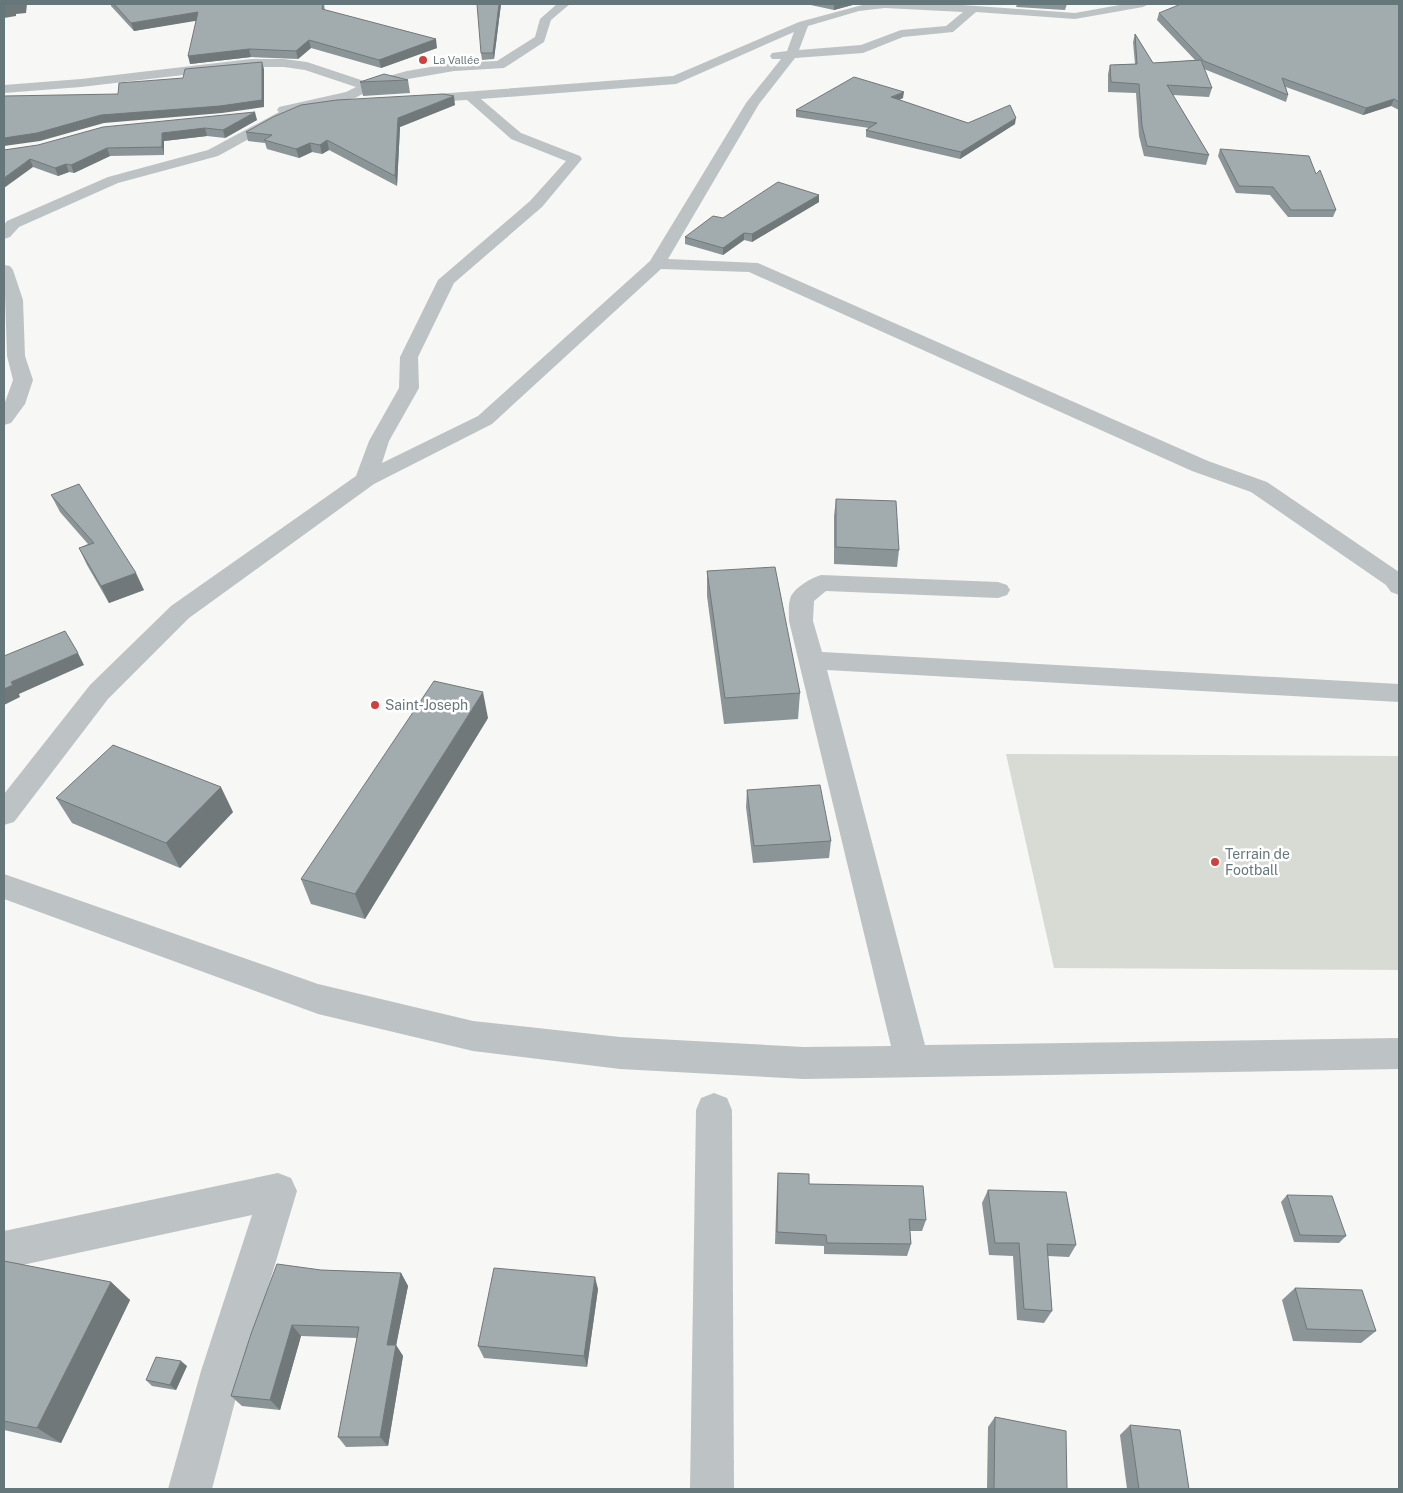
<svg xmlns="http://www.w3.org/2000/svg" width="1403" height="1493" font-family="'Public Sans',sans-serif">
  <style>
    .green { fill: #d8dbd4 }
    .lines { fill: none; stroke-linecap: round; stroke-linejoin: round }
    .minor { fill: #bdc2c4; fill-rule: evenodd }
    .wall { fill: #8b9496 }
    .shaded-wall { fill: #71787a }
    .building { fill: #a2acaf; stroke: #71787a }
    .poi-dot { fill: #ce413e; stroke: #fff; stroke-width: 2 }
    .labels { text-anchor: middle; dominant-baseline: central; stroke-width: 5; stroke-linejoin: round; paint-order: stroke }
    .far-poi-label { font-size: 11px; fill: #66777c; stroke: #fff; text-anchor: start }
    .poi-label { font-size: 14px; fill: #66777c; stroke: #fff; text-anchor: start }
  </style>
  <rect width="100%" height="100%" fill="#f7f7f5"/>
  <path class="green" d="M1006,754L1399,756V970L1054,968Z"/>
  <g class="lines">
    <g class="minor">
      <path d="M557,4H570L551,20L544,42L504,68L454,71L408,79L372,89L355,98L285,114L287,116L285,119L218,156L118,183L19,227L10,237L4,239V225L7,221L108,177L208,150L279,112L277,110L279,107L346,92L356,87L305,70L284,67H251L81,87L4,93V85L81,79L251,59H284L307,62L367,82L407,71L454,63L497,61L535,37L540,19Z"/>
      <path d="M866,4H949L1075,13L1125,4H1149L1143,7L1075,19L976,12L953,32L903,37L863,53L795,58L759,104L668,259L758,263L1208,461L1267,482L1399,572V595L1391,592L1386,585L1251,492L1192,471L749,272L661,269L492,424L374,484L189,618L108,699L14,822L4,825V794L90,685L171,606L356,476L369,441L399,388L400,357L438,280L530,201L566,161L511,139L467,100L415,103L410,102L408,99L410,96L673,76L799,22ZM885,8L963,12L946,26L901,30L861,45L799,50L808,26L859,11ZM794,32L787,51L772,53L770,56L772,59H781L746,103L650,261L478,416L382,463L389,441L419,388L418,357L454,283L542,207L582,159L580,156L521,133L481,99L676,84Z"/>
      <path d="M4,265L10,266L13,270L23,300L25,356L33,380L25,404L11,423L4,425V405L13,380L7,356Z"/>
      <path d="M821,575L998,582L1007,585L1010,590L1007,595L998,598L826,591L814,601L813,621L822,652L1399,684V702L827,670L925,1045L1399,1038V1069L804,1079L620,1069L473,1051L318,1014L4,899V874L318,984L473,1021L620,1037L804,1047L891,1046L789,621C789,614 788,603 791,596C796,587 811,578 821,575Z"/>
      <path d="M714,1093L727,1098L732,1110L734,1489H690L696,1110L701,1098Z"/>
      <path d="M278,1173L291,1178L297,1191L243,1371L212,1489H168L201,1371L252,1215L4,1269V1231Z"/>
    </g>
  </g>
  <g class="wall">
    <path d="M111,4H325H324L325,10L437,48L381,68L311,48L298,59L251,57L190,64L196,20L134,31L111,6Z"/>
    <path d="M501,4L494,59L482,60L481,53Z"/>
    <path d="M806,4H856L834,10Z"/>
    <path d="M1017,4H1067L1065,10L1016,7Z"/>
    <path d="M1399,4V110L1391,106L1363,115L1286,87L1288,95L1286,102L1204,69L1212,88L1209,97L1173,95L1209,155L1206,165L1144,156L1139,136L1136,93L1108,92V74L1110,65L1135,64L1133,42L1135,34L1153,63L1195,60L1157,20L1159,13Z"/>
    <path d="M408,80L410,93L363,96L360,82Z"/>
    <path d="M903,98L899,100L968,123L1015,124L960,159L866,137V130L869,128L796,117V110Z"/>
    <path d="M455,105L400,127L397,186L329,150L322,154L312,152L299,158L267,149L265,143L248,141L246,132Z"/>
    <path d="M257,120L225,138L207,136L164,141V155L110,156L74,173L69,172L58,176L33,167L4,150Z"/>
    <path d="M1220,149L1316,174L1336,210L1333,217H1288L1270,195L1236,193L1218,156Z"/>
    <path d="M819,195V202L752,242L744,240L723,255L685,244V237L723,218Z"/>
    <path d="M51,495L144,590L109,603L87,565L79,548L88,544L60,512Z"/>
    <path d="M836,499L899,550L897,567L834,564V516Z"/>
    <path d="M707,571L800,693L798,719L724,724L707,596Z"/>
    <path d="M488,718L365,919L311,904L301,879Z"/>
    <path d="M747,790L831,841L829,858L753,863L746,807Z"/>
    <path d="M56,798L233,812L180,868L72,823Z"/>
    <path d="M778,1173L809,1184L926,1220L922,1231H910L911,1244L907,1256L824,1254V1246L775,1244L777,1185Z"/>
    <path d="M988,1190L1076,1245L1069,1257L1048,1256L1052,1311L1044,1323L1017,1320L1013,1256L989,1255L982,1203Z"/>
    <path d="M1287,1195L1346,1236L1339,1243L1294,1242L1281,1202Z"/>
    <path d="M4,1261L111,1282L130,1300L61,1443L4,1430Z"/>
    <path d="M321,1270L401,1273L408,1286L396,1345L403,1356L388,1446L346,1447L338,1437L357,1338L301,1336L280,1410L242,1406L231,1396Z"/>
    <path d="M1295,1288L1376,1331L1361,1343L1293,1341L1282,1300Z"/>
    <path d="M598,1289L587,1367L484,1358L478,1346Z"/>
    <path d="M187,1366L176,1390L152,1386L146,1380Z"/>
    <path d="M995,1417L1067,1489H987L988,1427Z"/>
    <path d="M1130,1425L1189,1489H1127L1120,1435Z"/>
  </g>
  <g class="shaded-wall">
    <path d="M4,4H27L26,13L16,14V16L4,18Z"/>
    <path d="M499,4H501L494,59L493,53Z"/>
    <path d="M834,4H856L834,10Z"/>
    <path d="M198,12L201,20L134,31L131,23Z"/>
    <path d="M436,39L437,48L381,68L379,60Z"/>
    <path d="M309,40L311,48L298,59L296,51Z"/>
    <path d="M249,49L251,57L190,64L188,56Z"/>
    <path d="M262,62L264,69V107L222,113L104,123L40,141L4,146V138Z"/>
    <path d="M904,92L903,98L890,104L891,97Z"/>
    <path d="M454,96L455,105L400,127L397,186L395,176L398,118Z"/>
    <path d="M1394,99L1391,106L1363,115L1366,108Z"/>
    <path d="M255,112L257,120L225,138L223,130Z"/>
    <path d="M1016,118L1015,124L960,159L961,152Z"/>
    <path d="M205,128L207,136L164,141V155L162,147V133Z"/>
    <path d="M327,140L329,150L322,154L320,145Z"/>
    <path d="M310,143L312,152L299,158L296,149Z"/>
    <path d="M107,148L110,156L74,173L71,165Z"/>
    <path d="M30,159L33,167L4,188V178Z"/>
    <path d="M66,164L69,172L58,176L55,168Z"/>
    <path d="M819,195V202L752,242V234Z"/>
    <path d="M744,233V240L723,255V248Z"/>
    <path d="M136,573L144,590L109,603L101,586Z"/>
    <path d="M78,653L84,665L19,694L20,697L4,705V689L11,682Z"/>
    <path d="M483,692L488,718L365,919L355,894Z"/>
    <path d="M221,787L233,812L180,868L166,843Z"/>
    <path d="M401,1273L408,1286L394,1356L387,1345Z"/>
    <path d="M595,1277L598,1289L587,1367L584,1356Z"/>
    <path d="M111,1282L130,1300L61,1443L37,1428Z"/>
    <path d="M292,1325L301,1336L280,1410L270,1400Z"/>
    <path d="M396,1345L403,1356L388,1446L380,1437Z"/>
    <path d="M181,1361L187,1366L176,1390L170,1385Z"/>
  </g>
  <g class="building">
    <path d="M114,4H323L322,9L436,39L379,60L309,40L296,51L249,49L188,56L198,12L131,23Z"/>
    <path d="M477,4H499L493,53H481Z"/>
    <path d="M1181,4H1399V102L1394,99L1366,108L1282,78L1288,95L1204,61L1159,13Z"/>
    <path d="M1135,34L1153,63L1201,60L1212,88L1167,85L1209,155L1147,146L1142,126L1139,84L1111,82L1110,65L1137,64Z"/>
    <path d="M262,62V100L220,106L101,115L37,133L4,138V97L5,96L118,94L119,83L183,78L185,69Z"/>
    <path d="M384,74L408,80L360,82Z"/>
    <path d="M854,77L904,92L891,97L968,123L1010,105L1016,118L961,152L866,130L877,123L796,110Z"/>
    <path d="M443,94L454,96L398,118L395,176L327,140L320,145L310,143L296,149L264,140L272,135L246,132L273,117L301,105L337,100Z"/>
    <path d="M255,112L223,130L205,128L162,133V147L107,148L71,165L66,164L55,168L30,159L4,178V150L38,145L103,127Z"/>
    <path d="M1220,149L1309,156L1316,174L1320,170L1336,210H1291L1273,187L1239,186Z"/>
    <path d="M778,182L819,195L752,234L744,233L723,248L685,237L713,216L723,218Z"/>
    <path d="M79,484L136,573L101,586L79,548L94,543L51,495Z"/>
    <path d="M836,499L896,501L899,550L836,547Z"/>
    <path d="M775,567L800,693L725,698L707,571Z"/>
    <path d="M65,631L78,653L11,682L13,685L4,689V656Z"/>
    <path d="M434,681L483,692L355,894L301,879Z"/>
    <path d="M113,745L221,787L166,843L56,798Z"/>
    <path d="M820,785L831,841L754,846L747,790Z"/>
    <path d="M778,1173L809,1174V1184L923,1186L926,1220L909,1219L911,1244L827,1243L826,1235L777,1232Z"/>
    <path d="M988,1190L1066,1192L1076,1245L1047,1244L1052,1311L1024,1309L1019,1243H995Z"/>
    <path d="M1287,1195L1332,1196L1346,1236L1300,1235Z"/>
    <path d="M4,1261L111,1282L37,1428L4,1421Z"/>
    <path d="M277,1264L321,1270L401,1273L387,1345H396L380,1437H338L359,1327L292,1325L270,1400L231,1396L251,1334Z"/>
    <path d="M494,1268L595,1277L584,1356L478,1346Z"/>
    <path d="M1295,1288L1362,1290L1376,1331L1307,1329Z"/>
    <path d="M156,1357L181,1361L170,1385L146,1380Z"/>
    <path d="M995,1417L1066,1431L1067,1489H994Z"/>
    <path d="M1130,1425L1180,1430L1189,1489H1139Z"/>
  </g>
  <g class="poi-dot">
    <circle cx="423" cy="60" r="5"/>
    <circle cx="375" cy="705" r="5"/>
    <circle cx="1215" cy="862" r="5"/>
  </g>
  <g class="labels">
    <g class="far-poi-label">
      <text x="433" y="60">La Vallée</text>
    </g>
    <g class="poi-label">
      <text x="385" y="705">Saint-Joseph</text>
      <text x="1225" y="854">Terrain de<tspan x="1225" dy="16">Football</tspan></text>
    </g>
  </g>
  <rect width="1403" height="1493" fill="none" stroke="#66777c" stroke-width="10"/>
</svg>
